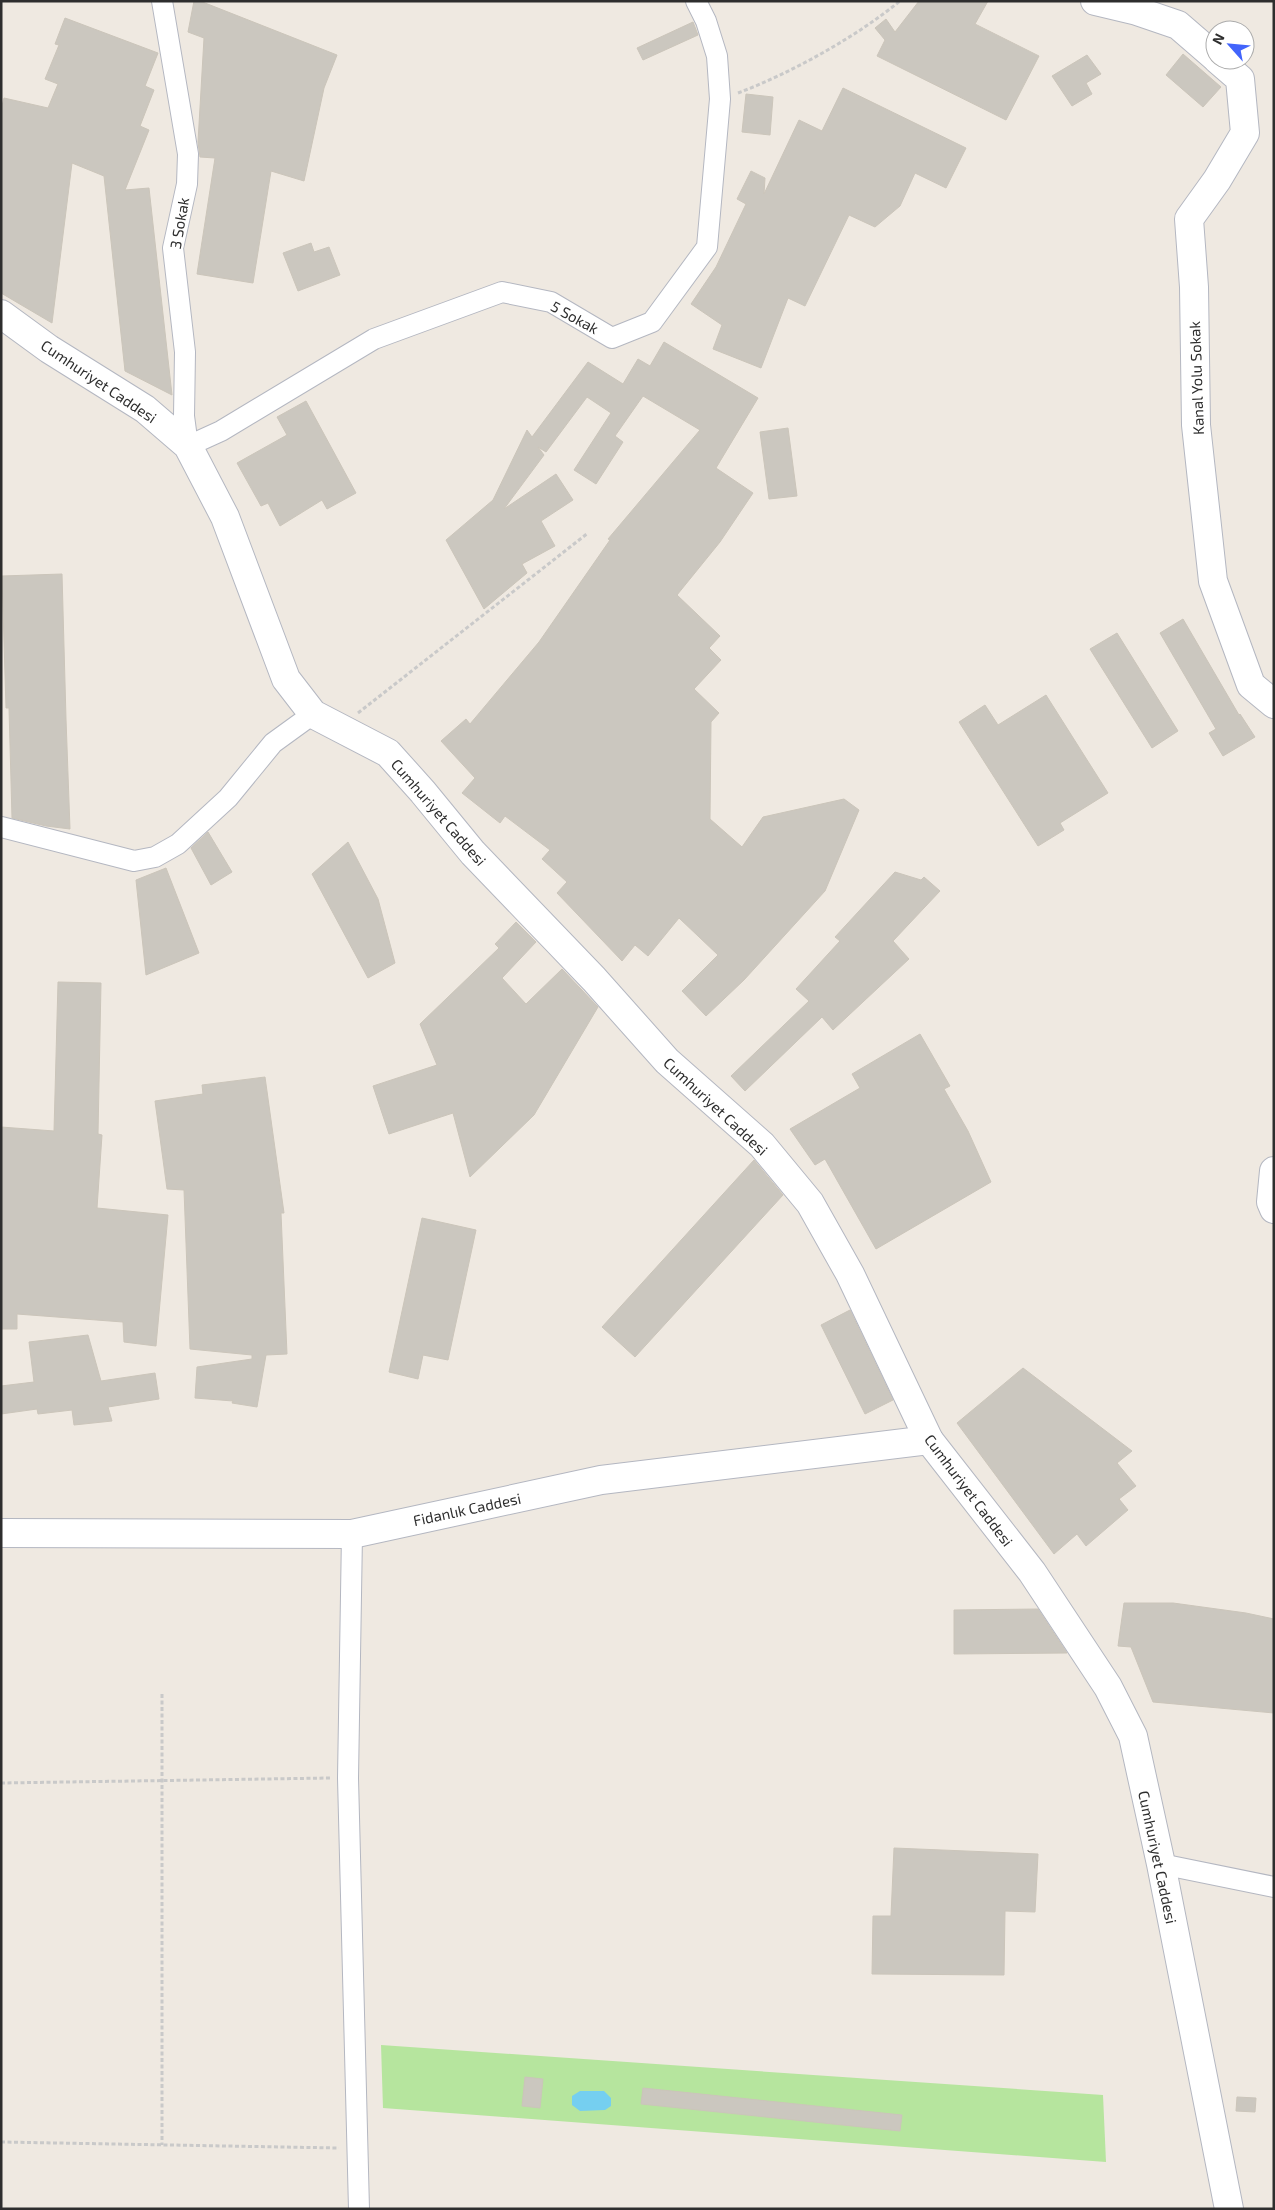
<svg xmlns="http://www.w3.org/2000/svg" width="1275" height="2210" font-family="'Exo 2',sans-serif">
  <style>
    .green { fill: #b6e59e }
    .water { fill: #75cff0 }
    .building { fill: #cbc7bf; stroke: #cbc5ba }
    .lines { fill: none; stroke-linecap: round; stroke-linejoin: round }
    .street-casing { stroke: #b4b7c1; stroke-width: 22 }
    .secondary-casing { stroke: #b4b7c1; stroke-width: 30 }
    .path { stroke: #c9c9c9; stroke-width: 3; stroke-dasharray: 4 2.5; stroke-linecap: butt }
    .street { stroke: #fff; stroke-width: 20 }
    .secondary { stroke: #fff; stroke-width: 28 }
    .labels { text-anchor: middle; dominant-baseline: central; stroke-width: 4; stroke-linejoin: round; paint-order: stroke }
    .street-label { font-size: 15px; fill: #2e2e2e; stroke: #fff }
  </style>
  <rect width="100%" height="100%" fill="#efe9e1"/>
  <path class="green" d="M381,2045L1103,2095L1106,2162L383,2108Z"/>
  <path class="water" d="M580,2091H604L611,2098V2106L605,2110L580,2111L572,2105V2096Z"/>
  <g class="building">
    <path d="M194,1H200L337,55L324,88L304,181L271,171L253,283L197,274L215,158L200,157L198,142L204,38L188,32Z"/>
    <path d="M919,1H988L975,24L1039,56L1006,120L877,56L885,40L875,28L886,19L895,32Z"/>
    <path d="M65,18L158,53L145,86L154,90L140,126L149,130L125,190L149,188L172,395L125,371L104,176L72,163L52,323L1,293V110L4,98L48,108L58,84L45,79L59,45L55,44Z"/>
    <path d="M693,22L698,35L643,60L637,48Z"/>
    <path d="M1183,54L1221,87L1203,107L1166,75Z"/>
    <path d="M1087,55L1101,74L1086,83L1092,94L1072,106L1052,76Z"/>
    <path d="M843,88L966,148L946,188L915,173L900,206L875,227L849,215L805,306L788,298L761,368L713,349L722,325L691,304L716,267L746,204L737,199L751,171L765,178L764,194L799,120L822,131Z"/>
    <path d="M746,94L773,97L770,135L742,132Z"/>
    <path d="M311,243L314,252L329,247L340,275L298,291L283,253Z"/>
    <path d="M664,342L758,398L716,468L753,493L720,542L677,595L720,636L709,648L721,660L694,689L719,713L711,722L710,819L742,847L763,817L844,799L859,810L825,891L744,980L706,1016L682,991L718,955L679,918L648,956L635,945L622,961L557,893L567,882L542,859L550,850L505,816L500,823L462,793L475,778L441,741L466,719L470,724L539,642L610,540L608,539L700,430L643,396L615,436L623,442L596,484L574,470L611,413L587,397L546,452L538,447L544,455L504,509L556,474L573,500L541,521L555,546L522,564L527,573L484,609L446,540L493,500L527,430L532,437L588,362L623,384L638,359L650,366Z"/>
    <path d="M306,401L356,493L327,509L322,500L280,526L268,503L261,506L237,463L287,435L277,417Z"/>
    <path d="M788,428L797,496L769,499L760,432Z"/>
    <path d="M62,574L66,719L70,829L46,826L12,818L9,708H6L2,576Z"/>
    <path d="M1183,619L1239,715L1240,714L1255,737L1223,756L1209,733L1216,729L1160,633Z"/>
    <path d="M1117,633L1178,731L1152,748L1090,649Z"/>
    <path d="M1046,695L1108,793L1060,823L1064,830L1038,846L959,722L985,705L998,725Z"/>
    <path d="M208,832L232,872L211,885L191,848Z"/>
    <path d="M348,842L378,899L395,963L368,978L312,874Z"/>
    <path d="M166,868L199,953L146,975L136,880Z"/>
    <path d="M895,872L921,880L924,877L940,891L893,941L909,959L833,1030L822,1017L745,1091L731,1076L809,1001L796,989L840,941L835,937Z"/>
    <path d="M516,922L536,942L502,978L526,1004L562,969L598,1007L534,1115L470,1177L453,1113L389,1134L373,1086L437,1065L420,1024L499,948L495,944Z"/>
    <path d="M58,982L101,983L98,1134L102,1135L97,1208L168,1215L156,1346L124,1342L123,1322L17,1314V1329H1V1127L54,1131Z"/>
    <path d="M920,1034L950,1086L944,1089L968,1131L991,1182L876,1249L825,1159L815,1165L790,1129L860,1088L852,1074Z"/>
    <path d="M265,1077L284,1213H281L287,1354L266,1355L257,1407L232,1403L233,1401L195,1398L197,1367L252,1359V1355L190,1349L184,1190L167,1189L155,1101L203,1094L202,1085Z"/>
    <path d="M754,1160L783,1195L635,1357L602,1327Z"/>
    <path d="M422,1218L476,1230L448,1360L423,1355L418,1379L389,1372Z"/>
    <path d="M850,1310L893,1400L865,1414L821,1325Z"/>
    <path d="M88,1335L101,1381L155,1373L159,1399L108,1407L112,1421L74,1425L72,1410L38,1414L37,1409L1,1414V1386L34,1382L29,1342Z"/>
    <path d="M1023,1368L1132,1451L1117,1463L1136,1486L1119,1499L1128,1510L1086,1546L1077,1534L1054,1554L957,1423Z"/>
    <path d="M1124,1603H1173L1246,1613L1274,1619V1713L1153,1702L1131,1647L1118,1646Z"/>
    <path d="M1038,1609L1067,1653L954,1654V1610Z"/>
    <path d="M894,1848L1038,1854L1035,1912L1005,1911L1004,1975L872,1974L873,1916H891Z"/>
    <path d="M525,2077L543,2079L540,2108L522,2106Z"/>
    <path d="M643,2088L902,2115L900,2131L641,2104Z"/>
    <path d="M1237,2097L1256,2098L1255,2112L1236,2111Z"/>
  </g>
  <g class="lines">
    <defs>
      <g id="street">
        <path d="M162,1L188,154L187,184L173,248L185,352L184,416L188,446L221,431L374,339L502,292L551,302L612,338L652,322L707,247L720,99L717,56L706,21L696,1"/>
        <path d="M1,827L134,861L155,857L178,844L228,798L273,743L313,714"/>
        <path d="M352,1534L348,1778L359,2209"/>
        <path d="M1161,1864L1274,1887"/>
      </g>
      <g id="secondary">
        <path d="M1095,1L1137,11L1178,25L1215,57"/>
        <path d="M1218,60L1240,79L1245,133L1217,180L1189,219L1194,287L1196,425L1213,581L1251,685L1274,704"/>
        <path d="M1,314L49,349L145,409L188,446L225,517L286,679L313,714L388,753L423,792L473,853L594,979L667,1061L762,1145L810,1203L850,1274L929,1440L1032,1572L1108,1687L1133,1736L1161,1864L1229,2209"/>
        <path d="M1274,1171L1271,1202L1274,1209"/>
        <path d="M1,1533L352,1534L601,1480L929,1440"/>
      </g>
    </defs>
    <use href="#street" class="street-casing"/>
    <use href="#secondary" class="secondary-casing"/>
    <g class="path">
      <path d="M738,93C791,73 856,37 900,1"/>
      <path d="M358,713L588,533"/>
      <path d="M162,1694V2145"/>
      <path d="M1,1783L331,1778"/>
      <path d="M1,2142L339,2148"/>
    </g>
    <use href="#street" class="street"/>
    <use href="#secondary" class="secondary"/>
  </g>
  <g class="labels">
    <g class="street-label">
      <text transform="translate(179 223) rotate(-80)">3 Sokak</text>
      <text transform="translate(575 317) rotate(29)">5 Sokak</text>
      <text transform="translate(1196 378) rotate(-92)">Kanal Yolu Sokak</text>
      <text transform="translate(99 381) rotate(34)">Cumhuriyet Caddesi</text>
      <text transform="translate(439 812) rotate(49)">Cumhuriyet Caddesi</text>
      <text transform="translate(716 1106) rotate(43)">Cumhuriyet Caddesi</text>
      <text transform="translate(969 1490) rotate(53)">Cumhuriyet Caddesi</text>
      <text transform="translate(467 1509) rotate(-12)">Fidanlık Caddesi</text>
      <text transform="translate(1158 1857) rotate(78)">Cumhuriyet Caddesi</text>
    </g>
  </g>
  <rect width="1275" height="2210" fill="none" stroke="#2e2e2e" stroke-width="5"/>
  <g transform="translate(1230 45) rotate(297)"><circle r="24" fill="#ffffff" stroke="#ababab"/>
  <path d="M0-4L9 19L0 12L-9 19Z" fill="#4264fb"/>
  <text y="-8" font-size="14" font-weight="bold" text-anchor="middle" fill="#2e2e2e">N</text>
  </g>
</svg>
